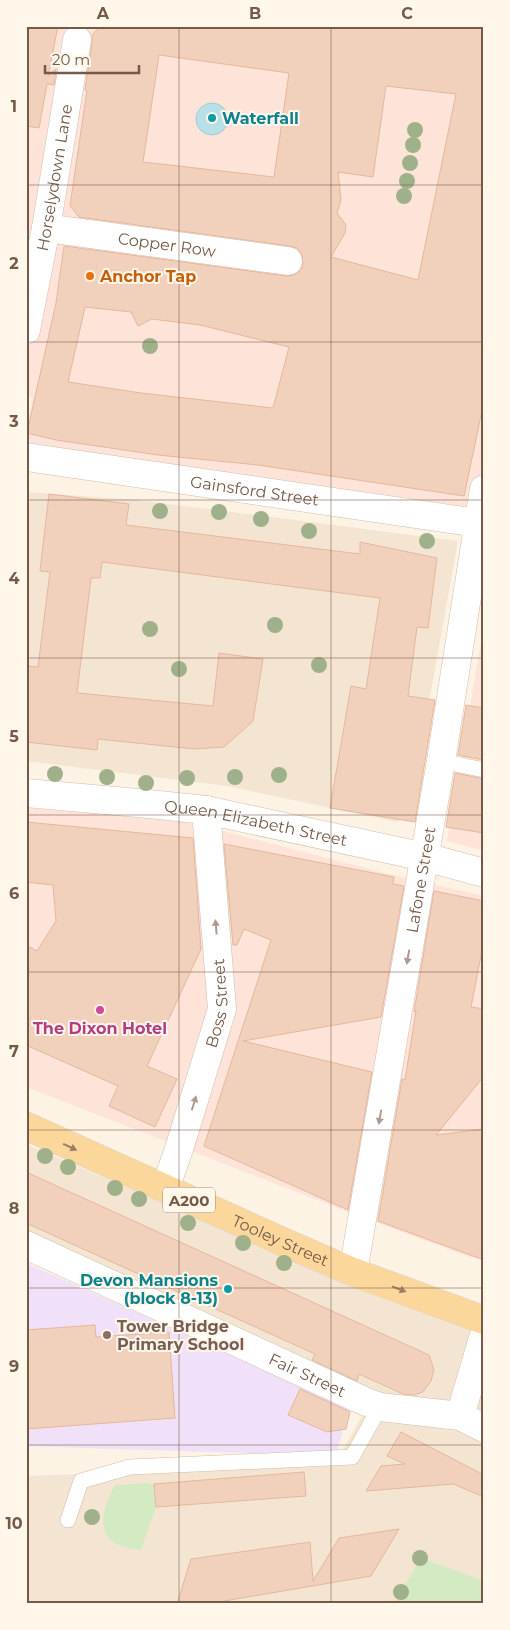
<svg xmlns="http://www.w3.org/2000/svg" width="510" height="1630" font-family="Montserrat,sans-serif">
  <style>
    .residential { fill: #f4e5d2 }
    .commercial { fill: #fde3d8 }
    .education { fill: #f0e1f9 }
    .green { fill: #d3eac2 }
    .water { fill: #b8e0e6; stroke: #9fcfd8 }
    .building { fill: #f2d1bc; stroke: #e5b79c; fill-rule: evenodd }
    .lines { fill: none; stroke-linecap: round; stroke-linejoin: round }
    .lane-casing { stroke: #d0bdad; stroke-width: 16 }
    .street-casing { stroke: #d0bdad; stroke-width: 29 }
    .primary-casing { stroke: #dbd4d0; stroke-width: 29 }
    .lane { stroke: #fff; stroke-width: 15 }
    .street { stroke: #fff; stroke-width: 28 }
    .primary { stroke: #fbd79c; stroke-width: 28 }
    .tree { fill: #9fb18b }
    .oneway { fill: #ac9b92 }
    .oneway2 { fill: #9d7f62 }
    .grid { fill: none; stroke: #755949; stroke-width: 1; stroke-opacity: 0.55 }
    .culture-dot { fill: #0f9aa8; stroke: #fff7ea; stroke-width: 2 }
    .food-dot { fill: #e8710a; stroke: #fff7ea; stroke-width: 2 }
    .hotel-dot { fill: #d1479c; stroke: #fff7ea; stroke-width: 2 }
    .education-dot { fill: #8d6e63; stroke: #fff7ea; stroke-width: 2 }
    .labels { text-anchor: middle; dominant-baseline: central; stroke-width: 4; stroke-linejoin: round; paint-order: stroke }
    .shield { fill: #fff7ea; stroke: #9e8879; stroke-width: 1 }
    .shield-label { font-size: 15px; font-weight: bold; fill: #755949 }
    .culture-label { font-size: 16px; font-weight: bold; fill: #0d838f; stroke: #fff7ea; text-anchor: start }
    .street-label { font-size: 16px; fill: #755949; stroke: #fff7ea }
    .food-label { font-size: 16px; font-weight: bold; fill: #c56008; stroke: #fff7ea; text-anchor: start }
    .hotel-label { font-size: 16px; font-weight: bold; fill: #b23c85; stroke: #fff7ea }
    .education-label { font-size: 16px; font-weight: bold; fill: #785e54; stroke: #fff7ea; text-anchor: start }
    .neatline { fill: none; stroke: #755949; stroke-width: 2 }
    .grid-label { font-size: 16px; text-anchor: middle; font-weight: bold; fill: #755949 }
  </style>
  <rect width="100%" height="100%" fill="#fcf3e4"/>
  <g class="residential">
    <path d="M26,492L138,500L458,541L409,814L397,822L227,786L26,761Z"/>
    <path d="M26,1144L359,1288L484,1326V1604H26V1476L184,1470L338,1459L373,1396L26,1236Z"/>
  </g>
  <g class="commercial">
    <path d="M26,26H484V515L26,455V437L32,398L26,395Z"/>
    <path d="M484,625V851L447,841Z"/>
    <path d="M26,808L185,821L389,874L484,896V1260L469,1257L343,1210L26,1087Z"/>
  </g>
  <path class="education" d="M26,1263L349,1407L336,1456L26,1446Z"/>
  <g class="green">
    <path d="M145,1483L154,1484L156,1507L141,1550C134,1549 127,1548 121,1546C92,1535 105,1505 115,1485Z"/>
    <path d="M421,1558L484,1581V1604H394Z"/>
  </g>
  <circle class="water" cx="212" cy="119" r="16"/>
  <g class="building">
    <path d="M26,26H58L48,76L56,69L54,85L47,84L39,128L26,126Z"/>
    <path d="M101,26H484V401L464,496L258,465L158,455L56,440L27,433L56,303L64,246L286,276L294,275L301,270L303,264L302,255L297,248L290,246L79,217L70,206L87,90H85L92,43V35ZM159,55L289,73L274,177L143,162ZM386,86L456,94L418,280L331,257L345,233L346,225L337,213L341,200L338,172L373,177ZM85,307L131,312L138,326L152,319L200,325L289,347L273,408L141,393L68,382Z"/>
    <path d="M49,494L129,504L126,525L360,554V542L437,558L428,628L417,627L408,696L435,700L415,822L330,808L351,686L366,689L380,598L102,562L100,578H91L77,693L213,706L219,653L263,659L253,721L224,747L194,749L98,739L97,750L26,742V666L38,667L50,572L40,571Z"/>
    <path d="M466,705L484,708V760L458,755Z"/>
    <path d="M455,773L484,779V833L446,827Z"/>
    <path d="M26,822L193,838L201,949L147,1066L177,1079L155,1127L109,1106L118,1086L26,1045V945L37,951L56,921L53,885L26,882Z"/>
    <path d="M224,844L394,877L393,884L404,886L381,1017L243,1041L372,1072L348,1210L204,1146L271,940L244,929L237,945H233Z"/>
    <path d="M434,891L484,901V940L471,1007L484,1009V1076L436,1135L484,1129V1260L378,1221L402,1079L405,1080L416,1011L414,1012Z"/>
    <path d="M26,1172L429,1355L434,1370L431,1381L423,1392L414,1395L403,1394L359,1374L357,1381L312,1360L315,1354L26,1223Z"/>
    <path d="M95,1325L96,1337L169,1332L175,1418L26,1429V1330Z"/>
    <path d="M300,1389L350,1412L346,1429L327,1432L288,1415Z"/>
    <path d="M401,1432L484,1475V1497L453,1484L366,1491L381,1466L405,1464L387,1456Z"/>
    <path d="M304,1472L306,1496L156,1507L154,1484Z"/>
    <path d="M399,1529L371,1576L224,1601L223,1604H177L191,1559L310,1542L313,1581L339,1538Z"/>
  </g>
  <g class="lines">
    <defs>
      <g id="lane">
        <path d="M441,761L484,770"/>
        <path d="M68,1520L81,1481L130,1467L352,1457L380,1407"/>
      </g>
      <g id="street">
        <path id="s1" d="M46,228L288,261"/>
        <path id="s2" d="M26,330L46,228L77,40"/>
        <path id="s3" d="M26,457L484,524"/>
        <path id="s4" d="M26,793L149,804L206,810L425,857L484,873"/>
        <path id="s5" d="M165,1189L179,1149L222,1009L206,810"/>
        <path id="s6" d="M26,1245L364,1401L380,1407L460,1416L484,1428"/>
        <path id="s7" d="M353,1272L441,761L484,489"/>
        <path d="M460,1416L484,1335"/>
      </g>
      <g id="primary">
        <path id="s8" d="M26,1126L286,1243L353,1272L484,1320"/>
      </g>
    </defs>
    <use href="#lane" class="lane-casing"/>
    <use href="#street" class="street-casing"/>
    <use href="#primary" class="primary-casing"/>
    <use href="#lane" class="lane"/>
    <use href="#street" class="street"/>
    <use href="#primary" class="primary"/>
  </g>
  <g class="tree">
    <circle cx="415" cy="130" r="8"/>
    <circle cx="413" cy="145" r="8"/>
    <circle cx="410" cy="163" r="8"/>
    <circle cx="407" cy="181" r="8"/>
    <circle cx="404" cy="196" r="8"/>
    <circle cx="150" cy="346" r="8"/>
    <circle cx="160" cy="511" r="8"/>
    <circle cx="219" cy="512" r="8"/>
    <circle cx="261" cy="519" r="8"/>
    <circle cx="309" cy="531" r="8"/>
    <circle cx="427" cy="541" r="8"/>
    <circle cx="275" cy="625" r="8"/>
    <circle cx="150" cy="629" r="8"/>
    <circle cx="319" cy="665" r="8"/>
    <circle cx="179" cy="669" r="8"/>
    <circle cx="55" cy="774" r="8"/>
    <circle cx="279" cy="775" r="8"/>
    <circle cx="107" cy="777" r="8"/>
    <circle cx="235" cy="777" r="8"/>
    <circle cx="187" cy="778" r="8"/>
    <circle cx="146" cy="783" r="8"/>
    <circle cx="45" cy="1156" r="8"/>
    <circle cx="68" cy="1167" r="8"/>
    <circle cx="115" cy="1188" r="8"/>
    <circle cx="139" cy="1199" r="8"/>
    <circle cx="188" cy="1223" r="8"/>
    <circle cx="243" cy="1243" r="8"/>
    <circle cx="284" cy="1263" r="8"/>
    <circle cx="92" cy="1517" r="8"/>
    <circle cx="420" cy="1558" r="8"/>
    <circle cx="401" cy="1592" r="8"/>
  </g>
  <defs><path id="oneway-solid" d="M-6-.8H1V-3.2L6.5 0L1 3.2V.8H-6Z" transform="scale(1.25)"/></defs>
  <g class="oneway">
    <use href="#oneway-solid" transform="translate(216 927) rotate(-95)"/>
    <use href="#oneway-solid" transform="translate(408 957) rotate(100)"/>
    <use href="#oneway-solid" transform="translate(194 1103) rotate(-73)"/>
    <use href="#oneway-solid" transform="translate(380 1117) rotate(100)"/>
  </g>
  <g class="oneway2">
    <use href="#oneway-solid" transform="translate(70 1147) rotate(25)"/>
    <use href="#oneway-solid" transform="translate(399 1289) rotate(21)"/>
  </g>
  <path class="grid" d="M179,26V1604M331,26V1604M26,185H484M26,342H484M26,500H484M26,658H484M26,815H484M26,972H484M26,1130H484M26,1288H484M26,1445H484"/>
  <g class="culture-dot">
    <circle cx="212" cy="118" r="5"/>
    <circle cx="228" cy="1289" r="5"/>
  </g>
  <circle class="food-dot" cx="90" cy="276" r="5"/>
  <circle class="hotel-dot" cx="100" cy="1010" r="5"/>
  <circle class="education-dot" cx="107" cy="1335" r="5"/>
  <g class="labels">
    <rect class="shield" x="163" y="1187.5" width="52" height="25" rx="4"/>
    <g class="shield-label">
      <text x="189" y="1200">A200</text>
    </g>
    <g class="culture-label">
      <text x="222" y="118">Waterfall</text>
      <text x="218" y="1280" text-anchor="end">Devon Mansions<tspan x="218" dy="18">(block 8-13)</tspan></text>
    </g>
    <g class="street-label">
      <text stroke="none"><textPath href="#s2" startOffset="155">Horselydown Lane</textPath></text>
      <text stroke="none"><textPath href="#s1" startOffset="122">Copper Row</textPath></text>
      <text stroke="none"><textPath href="#s3" startOffset="231">Gainsford Street</textPath></text>
      <text stroke="none"><textPath href="#s4" startOffset="232">Queen Elizabeth Street</textPath></text>
      <text stroke="none"><textPath href="#s7" startOffset="398">Lafone Street</textPath></text>
      <text stroke="none"><textPath href="#s5" startOffset="194">Boss Street</textPath></text>
      <text stroke="none"><textPath href="#s8" startOffset="279">Tooley Street</textPath></text>
      <text stroke="none"><textPath href="#s6" startOffset="310">Fair Street</textPath></text>
    </g>
    <g class="food-label">
      <text x="100" y="276">Anchor Tap</text>
    </g>
    <g class="hotel-label">
      <text x="100" y="1028">The Dixon Hotel</text>
    </g>
    <g class="education-label">
      <text x="117" y="1326">Tower Bridge<tspan x="117" dy="18">Primary School</tspan></text>
    </g>
  </g>
  <rect width="510" height="1630" fill="none" stroke="#fff7ea" stroke-width="55"/>
  <path d="M45 65v8h94v-8" fill="none" stroke="#755949" stroke-width="2.5"/>
  <text x="52" y="65" font-size="15" fill="#755949" stroke="#fff7ea" stroke-width="4" paint-order="stroke">20 m</text>
  <rect x="28" y="28" width="454" height="1574" class="neatline"/>
  <g class="grid-label">
    <text x="103" y="19">A</text>
    <text x="255" y="19">B</text>
    <text x="407" y="19">C</text>
    <text x="14" y="112">1</text>
    <text x="14" y="269">2</text>
    <text x="14" y="427">3</text>
    <text x="14" y="584">4</text>
    <text x="14" y="742">5</text>
    <text x="14" y="899">6</text>
    <text x="14" y="1057">7</text>
    <text x="14" y="1214">8</text>
    <text x="14" y="1372">9</text>
    <text x="14" y="1529">10</text>
  </g>
</svg>
